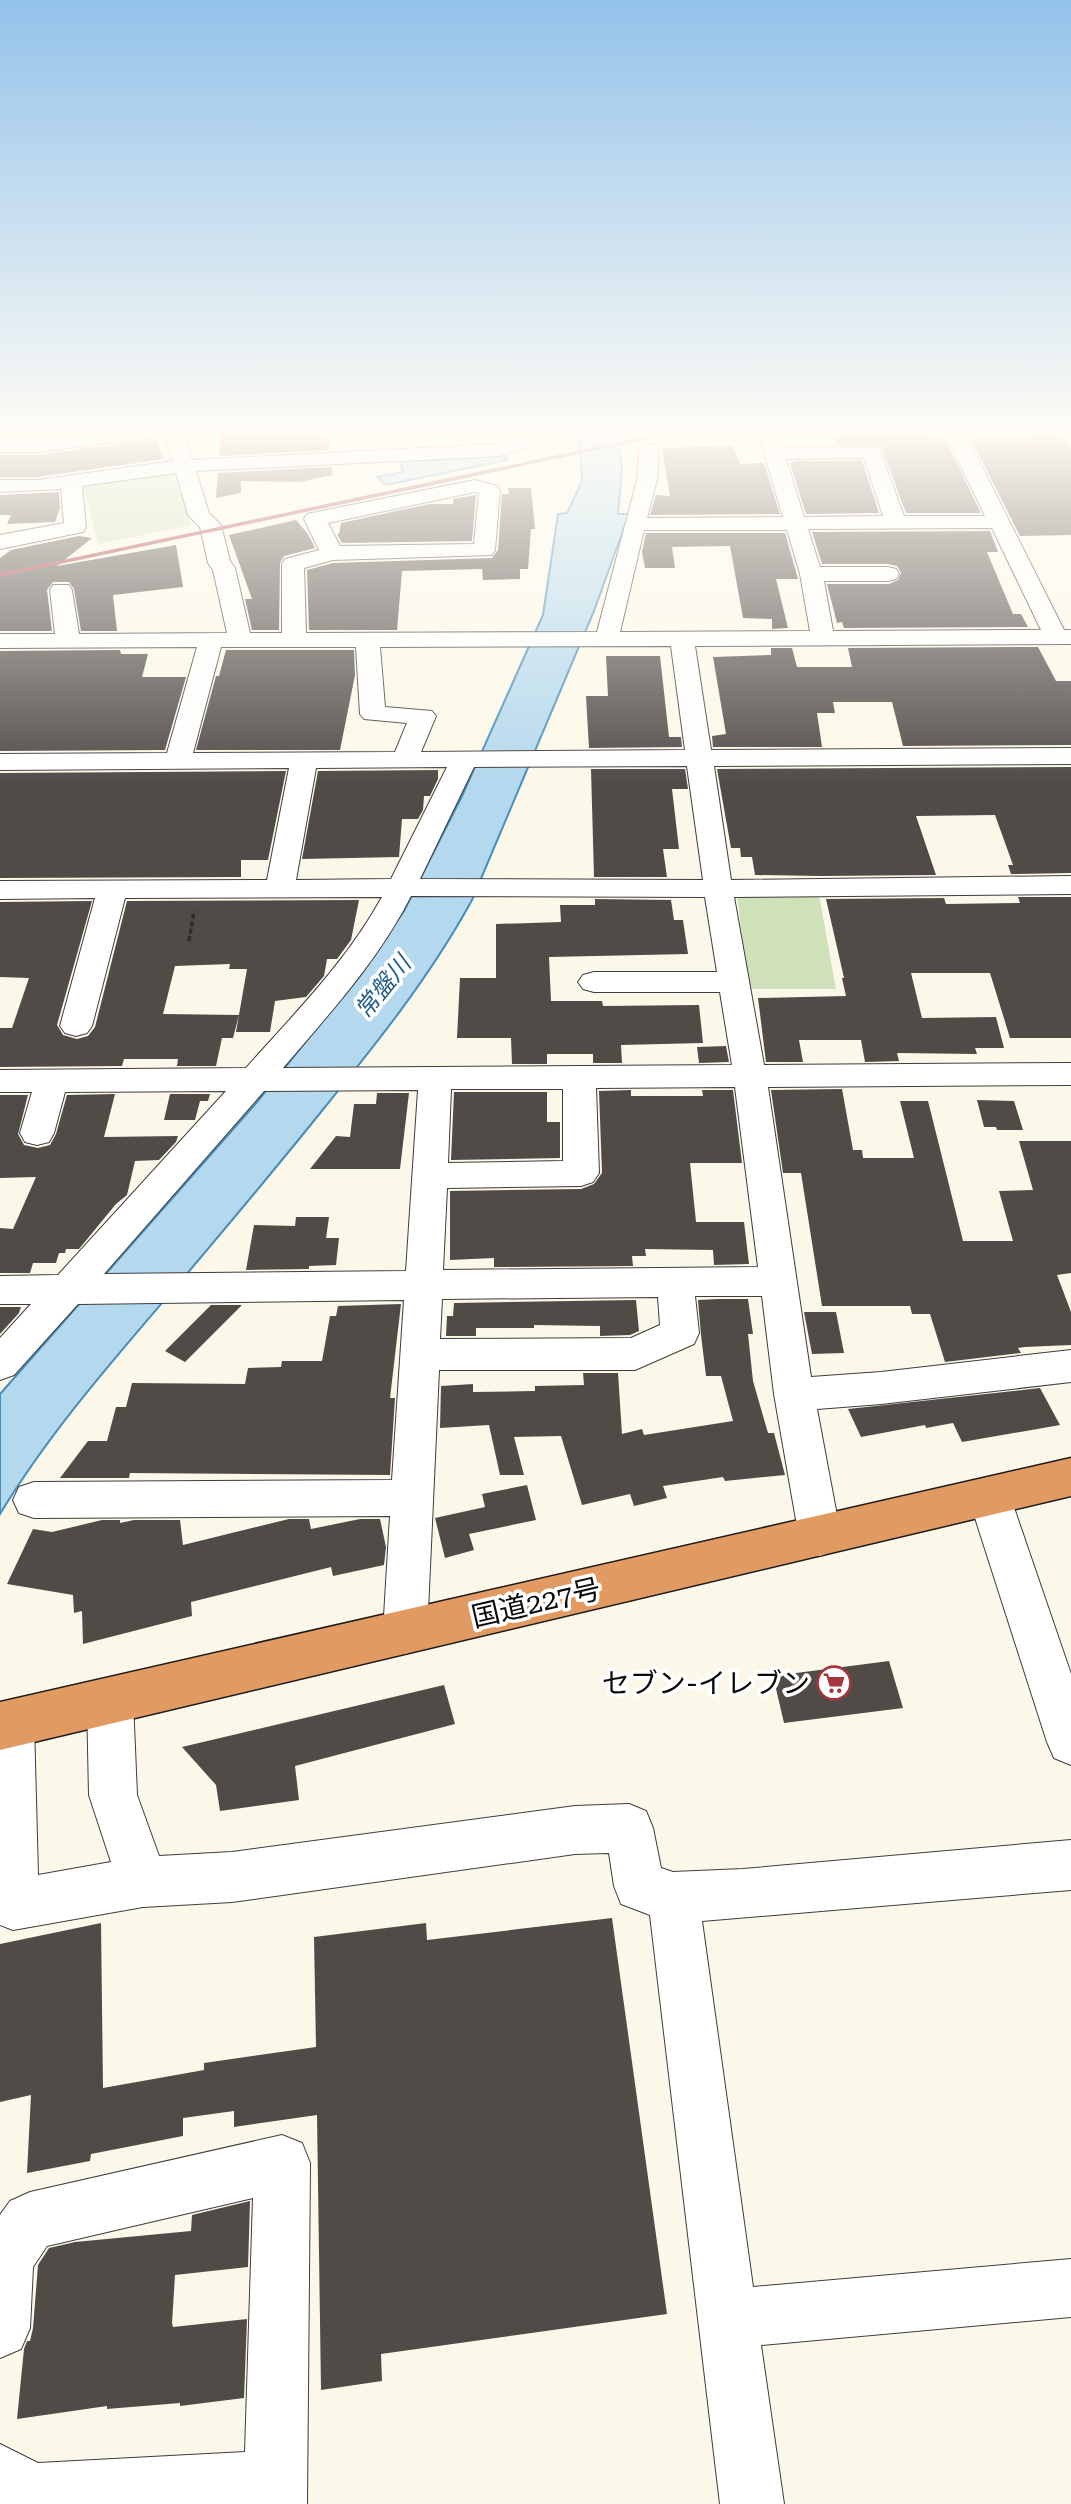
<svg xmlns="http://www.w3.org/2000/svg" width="1071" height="2504" font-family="'Roboto Serif','Noto Sans JP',serif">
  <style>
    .green { fill: #cee1b8 }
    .water { fill: #b4d8ed; stroke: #458dba; stroke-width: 2 }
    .building { fill: #514b48 }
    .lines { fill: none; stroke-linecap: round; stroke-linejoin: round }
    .minor-casing { stroke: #3d3d3d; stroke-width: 2 }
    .highway-casing { stroke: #1b1b1b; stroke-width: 3 }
    .path { stroke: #2c2c2c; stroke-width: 3.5; stroke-dasharray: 5 2.5; stroke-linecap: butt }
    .minor { fill: #fff; fill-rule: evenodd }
    .highway { fill: #e19b62; fill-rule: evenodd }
    .rail { stroke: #a6353c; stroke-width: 3.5 }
    .labels { text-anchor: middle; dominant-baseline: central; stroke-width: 7; stroke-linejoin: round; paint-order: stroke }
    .water-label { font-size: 24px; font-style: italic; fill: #255f8a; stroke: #fff }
    .near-street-label { font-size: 28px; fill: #0a0a0a; stroke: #fff }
    .near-poi-label { font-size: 28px; fill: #0a0a0a; stroke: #fff; text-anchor: end }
  </style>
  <rect width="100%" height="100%" fill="#fcf8e9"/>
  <g class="green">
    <path d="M172,469L191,525L98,544L83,486Z"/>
    <path d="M737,894L819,895L836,989H748Z"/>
  </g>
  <g class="water">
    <path d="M579,433H618L622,470L618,514H629L594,611L472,900C430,977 376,1044 321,1112C271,1174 220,1235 168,1296C108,1366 48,1435 0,1514V1394L257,1102L345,993L404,911L462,796L543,615L558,514L567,513L582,481Z"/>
    <path d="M505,456L507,460L386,485L377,477L403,472L400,462Z"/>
  </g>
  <g class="building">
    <path d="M221,433H318V437L328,436L330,450L219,456Z"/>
    <path d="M865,433H932L934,438L945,439L981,513H906L881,446L837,445L833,435Z"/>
    <path d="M1060,433L1071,448V535L1020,536L971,439Z"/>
    <path d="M154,436L164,459L37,477H0V455H39L134,442Z"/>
    <path d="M733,446L740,464L764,463L780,514L650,515L656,495L670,496L662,448Z"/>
    <path d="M798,461H862L879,513L806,514L790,463Z"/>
    <path d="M332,467V475L300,482L241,481V493L216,498L218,473Z"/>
    <path d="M508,488H531L535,529H531L528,569H520V579L483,580L482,569L402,571L397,630H309L307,570L333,563L492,558L498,550L502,494H509Z"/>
    <path d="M59,492L60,508L55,522L7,524L11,515H0V495Z"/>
    <path d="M476,495L472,541L342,543L337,534H339L341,523L429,504H453V499Z"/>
    <path d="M296,520L308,534L315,548L284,556L280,563L279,630H252L245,599H252L229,535Z"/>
    <path d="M990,531L998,552H987L1013,614H1021L1028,627L844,628L842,622L837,623L827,584H889L898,580L901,573L897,566L888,564H822L812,532Z"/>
    <path d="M646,533H785L798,579H776L788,628L772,629V619L743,618L730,546L672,547L675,568H645L642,552Z"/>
    <path d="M79,536L92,538L57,566L176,545L183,587L113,595L117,631H81L74,589L69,582H53L47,590L52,631H0V558L11,550Z"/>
    <path d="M1038,647L1056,681H1071V745L903,746L892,702H833L835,713H817L822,747H713L712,736L726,734L713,657L771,655V648H792L797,667H852L848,648Z"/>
    <path d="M120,650L121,654H148L142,677H186L165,750L0,751V651Z"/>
    <path d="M226,650H354L355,675L340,750H196L216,676H219Z"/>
    <path d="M606,656H660L669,737H681L682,747L589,748L586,696H608Z"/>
    <path d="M1071,767V873L1011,874L1008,865H1013L995,815L916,816L936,875L821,876L755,875L752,857H741L740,848H731L717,769Z"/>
    <path d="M591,769H685L688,789H672L679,849H663L667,877H594Z"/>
    <path d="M438,770V779L430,796H424L423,810L418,819H402L399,857L302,859L318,771Z"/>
    <path d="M286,771L268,860H241V877L0,878V773Z"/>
    <path d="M1018,897H1071V1038H1010L990,973H911L922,1018L996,1017L1004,1048H975L977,1054L897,1053L899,1061L865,1062L861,1040H799L803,1062H766L758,998L846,996L842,978H844L826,899L944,898L946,904L1020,903Z"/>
    <path d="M595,899L671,900L674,920H683L688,954L549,957L551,1001H602L603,1006L699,1005L703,1043L621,1045L622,1063H593V1054H547V1064H512L511,1038H457L460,978H496V924L561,922L560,905H595Z"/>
    <path d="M359,900L351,940L337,959H327L324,976L306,997L275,1001L270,1032H236L247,969H229L230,964L175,966L163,1014L239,1015L233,1038H222L216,1066H177L178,1059H124L122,1066L0,1067V1028H12L29,978L0,977V902L92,901L57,1025L63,1035L77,1039L88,1036L95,1027L127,901Z"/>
    <path d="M726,1046L729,1062L699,1063L697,1047Z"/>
    <path d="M842,1089L853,1150H862L863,1158H914L900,1101H928L963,1241H1013L999,1191L1033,1190L1019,1141H1071V1273L1057,1275L1071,1312V1345L1025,1347L1018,1348L1021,1353L945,1362L930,1314H912L910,1306H822L801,1173H783L771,1090Z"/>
    <path d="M631,1090V1096H703L702,1090H733L742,1163H690L696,1222H744L749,1264L714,1265L713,1250L645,1249L646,1256H632L633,1266L494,1267V1258L450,1260V1191L581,1189L594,1184L602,1173L599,1091Z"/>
    <path d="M454,1092H547V1122H560V1158L451,1160Z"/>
    <path d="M377,1093H409L400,1169H310L336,1136L350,1137L354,1104H376Z"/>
    <path d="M115,1094L104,1137L178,1136L176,1142L159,1160L135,1161L127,1195L116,1204L79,1249H66L65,1253H59L56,1263H33L30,1273H0V1228L13,1229L36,1177L0,1178V1095H28L18,1134L24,1145L38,1148L50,1145L56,1134L67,1095Z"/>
    <path d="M170,1094H210L208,1101H200L195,1120H164Z"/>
    <path d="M977,1100L1014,1101L1023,1130H997L996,1127H984Z"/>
    <path d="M296,1217H329L326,1238H339L336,1265L309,1266V1269L246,1270L254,1225L295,1226Z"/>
    <path d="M718,1299H748L753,1334H748L753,1381L768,1433H774L785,1475L725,1481L723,1477L663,1486L667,1498L634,1506L630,1494L582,1505L561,1436L514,1437L524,1475H500L489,1425L440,1428L441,1386L473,1384V1392L535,1391V1386L584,1385L583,1373H618L622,1434L642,1429L644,1435L733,1421L721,1376H706L701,1335L698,1300Z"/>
    <path d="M636,1300L639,1331L630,1335L600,1336V1326L534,1325V1328H476V1336H446L447,1316H453L454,1303Z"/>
    <path d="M401,1304L390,1398H395L390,1475L130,1473L129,1478H60L88,1441H107L116,1407H126L132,1383L245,1384L248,1368L281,1367L282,1361H322L330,1316H336L338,1306Z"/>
    <path d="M211,1305H242L185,1362L165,1351Z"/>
    <path d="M0,1307H21L19,1313L0,1334Z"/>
    <path d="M804,1312H836L844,1353L812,1354Z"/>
    <path d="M1040,1388L1060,1425L962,1442L953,1423L926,1428L925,1425L861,1437L848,1409Z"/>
    <path d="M527,1485L536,1520L469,1534L474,1550L445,1558L435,1518L485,1507L482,1494Z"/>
    <path d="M289,1519H309L311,1529L360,1519H380L386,1547L384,1565L333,1576L331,1567L191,1602L192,1616L83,1644L82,1611L74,1613L73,1595L7,1584L33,1529L52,1532L102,1520H120V1523L134,1520H180L183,1545Z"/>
    <path d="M889,1661L903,1708L784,1723L773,1676Z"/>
    <path d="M444,1685L455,1724L295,1766L299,1800L220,1811L216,1785L182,1747Z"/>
    <path d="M612,1918L667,2314L381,2354L382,2381L321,2390L317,2115L234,2127V2111L183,2118V2136L91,2154L90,2161L27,2173L31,2095L0,2102V1944L101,1923L103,2088L204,2070V2063L316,2047L314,1937L426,1923L427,1940Z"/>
    <path d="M250,2201L248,2267L175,2275L172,2323L173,2327L247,2319L244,2398L180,2406V2403L107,2409V2406L17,2419L24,2349L27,2341H30L33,2328L38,2265L49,2248L75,2242L191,2231L192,2215Z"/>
  </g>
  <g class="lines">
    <defs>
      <g id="minor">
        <path d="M90,433H144L134,439L39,452H0V440H39Z"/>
        <path d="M164,433H184L192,460L498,444L513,440V433H533L530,447L499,456L196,471L209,513L221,525L230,561L235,568L250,633H282V564L285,559L319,550L304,519L307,514L475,480L497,486L500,490L495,550L492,555L333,560L304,568L306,633L597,632L637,480L639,448L642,444H656L659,448L657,480L647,518L783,517L760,439L770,433L777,435L782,447L879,448L904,516H985L945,433H965L1064,630H1071V644L695,646L711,750L1071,748V764L714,766L731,880L1071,876V894L734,897L764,1065L1071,1063V1085L768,1087L811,1377L881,1372L1071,1350V1382L881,1404L817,1409L841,1537L835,1550L820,1556L805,1550L799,1537L774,1394L762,1296H695L699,1333L694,1344L635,1370H439L427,1633L421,1648L405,1654L389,1648L383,1633L390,1516L34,1518L19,1513L13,1500L19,1487L34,1482L392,1480L404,1300L78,1304L14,1375L0,1380V1338L31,1304H0V1276L58,1275L226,1091L65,1092L54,1133L49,1142L37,1145L25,1142L20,1133L32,1092H0V1070L246,1068C294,1014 347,961 382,897L125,898L92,1026L87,1033L76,1036L65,1033L60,1026L95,898L0,899V881L267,880L289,768L0,770V754L167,753L197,647L0,648V634H55L50,590L53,585H69L72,590L79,634L227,633L213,570L208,563L200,527L188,515L176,473L82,486L86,527L83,532L0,549V535L64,523L61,489L0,492V480H37L173,461ZM864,458L883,516L804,517L786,459ZM475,492L479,493L474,544L340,546L328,523ZM992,528L1041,630L833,631L824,581H888L896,579L899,574L896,569L888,567H820L808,529ZM644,530H787L800,574L810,631L620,632ZM671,646L685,750L421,752L436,716L432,711L385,707L380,647ZM221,647H356L360,714L364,719L407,723L395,752L193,753ZM687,766L703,880L420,879L474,767ZM447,767L391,879L296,880L316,768ZM411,896L705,897L717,972H594L583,975L578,982L583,989L594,992H720L732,1065L283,1068C330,1013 378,961 411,896ZM735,1087L758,1267L443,1270L447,1188L581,1186L593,1182L599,1173L596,1088ZM451,1089H563V1161L448,1163ZM418,1090L406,1271L104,1274L264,1091ZM658,1297L660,1325L631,1338L440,1339L442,1299Z"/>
        <path d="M989,1478L1004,1483L1010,1496L1071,1674V1765L1054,1758L1047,1742L968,1496L974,1483Z"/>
        <path d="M110,1679L126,1685L133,1701L137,1795L159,1856L232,1852L575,1806L629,1804L646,1811L653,1828L661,1868L673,1872L743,1869L1071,1840V1890L702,1921L753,2287L1071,2259V2317L761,2345L784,2504H720L650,1915L621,1904L614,1886L609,1853L575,1854L232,1902L143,1907L13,1930L0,1925V1706L11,1702L28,1708L34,1724L38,1875L111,1862L89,1795L87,1701L94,1685Z"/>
        <path d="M282,2135L302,2143L310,2163L307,2504H0V2444L38,2463L245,2452L253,2198L47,2246L33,2267L30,2328L21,2349L0,2358V2215L10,2201L30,2192Z"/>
      </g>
      <path id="highway" d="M1071,1458V1496L0,1750V1702Z"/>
    </defs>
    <use href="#minor" class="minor-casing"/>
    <use href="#highway" class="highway-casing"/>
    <path class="path" d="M189,941L194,911"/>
    <use href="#minor" class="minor"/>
    <use href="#highway" class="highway"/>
    <path class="rail" d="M0,575L670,433"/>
  </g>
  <linearGradient id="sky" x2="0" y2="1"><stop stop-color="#93c2ea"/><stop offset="0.55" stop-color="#fefcf5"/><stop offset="1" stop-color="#fefcf5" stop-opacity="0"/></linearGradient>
  <rect width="1071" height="784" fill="url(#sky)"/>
  <defs>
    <symbol id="supermarket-ring" viewBox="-11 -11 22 22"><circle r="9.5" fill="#fff" stroke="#a6353c" stroke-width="1.5"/><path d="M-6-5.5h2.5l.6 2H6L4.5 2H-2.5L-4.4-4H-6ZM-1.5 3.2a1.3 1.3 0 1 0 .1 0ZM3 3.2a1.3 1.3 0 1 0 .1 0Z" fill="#a6353c"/></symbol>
  </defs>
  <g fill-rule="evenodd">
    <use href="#supermarket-ring" x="815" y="1664" width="38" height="38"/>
  </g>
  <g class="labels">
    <g class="water-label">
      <text transform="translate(383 987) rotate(-51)">常盤川</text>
    </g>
    <g class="near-street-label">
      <text transform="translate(536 1603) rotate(-13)">国道227号</text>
    </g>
    <g class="near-poi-label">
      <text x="810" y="1683">セブン-イレブン</text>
    </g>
  </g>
</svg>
